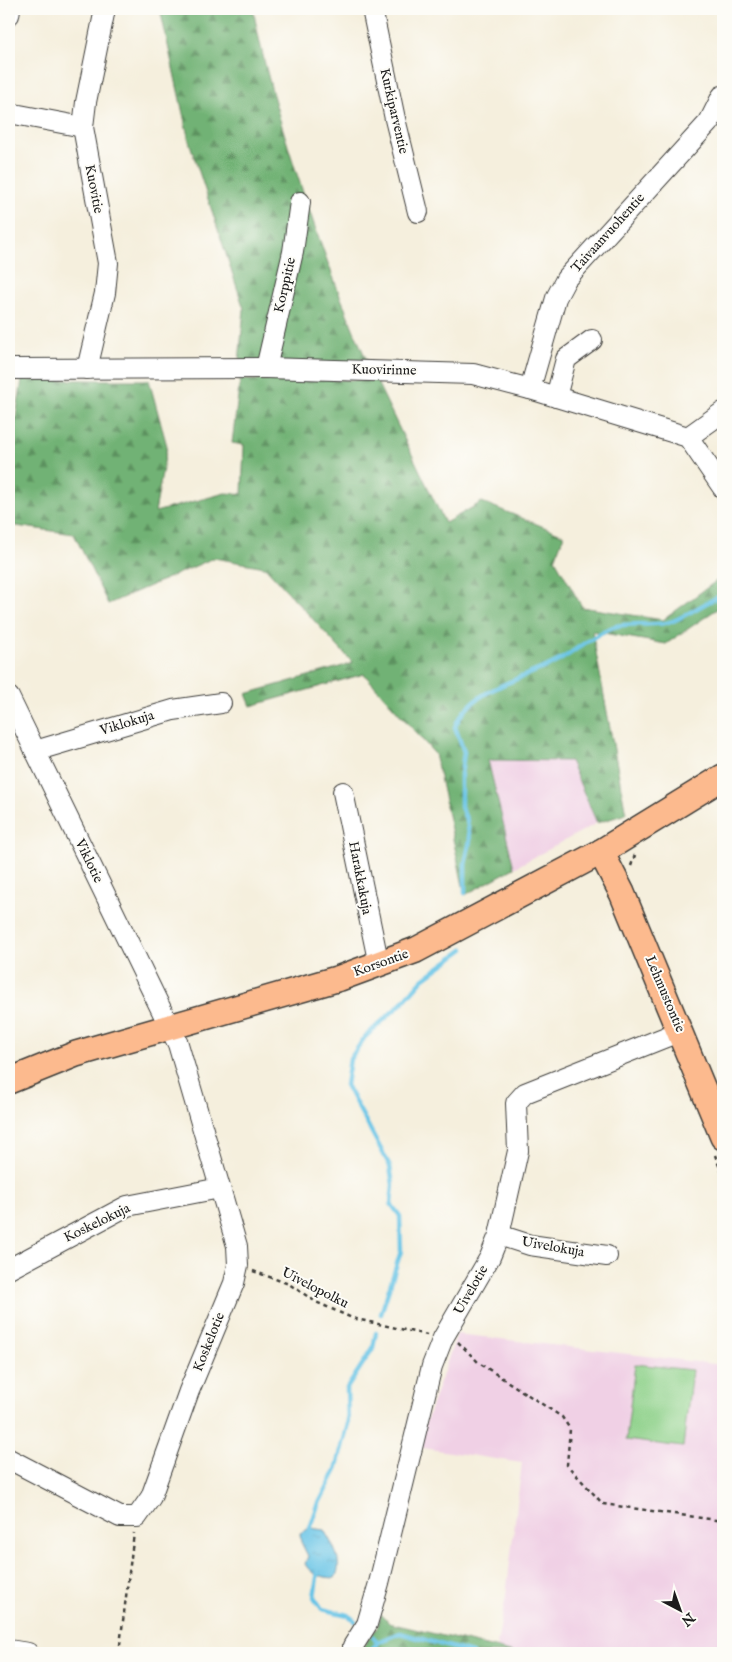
<svg xmlns="http://www.w3.org/2000/svg" width="732" height="1662" font-family="'IM FELL English',serif">
  <style>
    .built { fill: #f0d0e5 }
    .forest { fill: url(#forest-firs); stroke: #466748 }
    .pitch { fill: #8cd088; stroke: #547652 }
    .water { fill: url(#water-ripples); stroke: #427081 }
    .lines { fill: none; stroke-linecap: round; stroke-linejoin: round }
    .stream { stroke: #68c4e6; stroke-width: 4.5 }
    .minor-casing { stroke: #3d3c39; stroke-width: 22 }
    .major-casing { stroke: #3d3c39; stroke-width: 28 }
    .path { stroke: #3d3c39; stroke-width: 2.5; stroke-dasharray: 4 4; stroke-linecap: butt }
    .minor { stroke: #fff; stroke-width: 20 }
    .major { stroke: #fcba8e; stroke-width: 25 }
    .labels { text-anchor: middle; dominant-baseline: central; stroke-width: 4; stroke-linejoin: round; paint-order: stroke }
    .street-label { font-size: 14px; fill: #1c1c1c; stroke: #fdfcf7 }
  </style>
  <defs>
    <pattern id="forest-firs" width="22" height="20" patternUnits="userSpaceOnUse" patternTransform="scale(1.25)"><rect width="22" height="20" fill="#71b274"/><path d="M5 1l3.5 6h-7zM16 11l3.5 6h-7z" fill="#5c905e"/></pattern>
    <pattern id="water-ripples" width="26" height="14" patternUnits="userSpaceOnUse" patternTransform="scale(1.25)"><rect width="26" height="14" fill="#68c4e6"/><path d="M2 4q2-2 4 0t4 0M15 11q2-2 4 0t4 0" fill="none" stroke="#5aa8c5"/></pattern>
  </defs>
  <rect width="100%" height="100%" fill="#fdfcf7"/>
  <filter id="ink" filterUnits="userSpaceOnUse"><feTurbulence type="fractalNoise" baseFrequency=".02" numOctaves="2"/><feDisplacementMap in="SourceGraphic" scale="10" xChannelSelector="R" yChannelSelector="G"/><feConvolveMatrix kernelMatrix="1 2 1 2 8 2 1 2 1" color-interpolation-filters="sRGB"/></filter>
  <filter id="wash" filterUnits="userSpaceOnUse"><feTurbulence type="fractalNoise" baseFrequency=".0096" numOctaves="4" result="noise"/><feDisplacementMap in="SourceGraphic" scale="20" xChannelSelector="R" yChannelSelector="G"/><feGaussianBlur stdDeviation="1.12" result="paint"/><feColorMatrix in="noise" values="0 0 0 0 0 0 0 0 0 0 0 0 0 0 0 0 0 1.4 0 .05"/><feComposite in="paint" operator="in"/></filter>
  <g filter="url(#wash)">
    <rect width="100%" height="100%" fill="#f5efdd"/>
    <g class="built">
      <path d="M487,760L570,761L597,823L514,868Z"/>
      <path d="M457,1334L723,1365V1653H515L496,1650L506,1595L522,1463L417,1447Z"/>
    </g>
    <g class="forest">
      <path d="M160,9H253C267,83 290,156 315,227C332,274 348,320 369,365L239,362L244,309L189,141Z"/>
      <path d="M22,380H149L167,446L155,512L225,493L242,494L244,445L232,443L240,380H376L445,523L482,502L564,535L555,559L582,607L663,620L723,576V605L666,644L592,631L626,814L597,823L570,761L488,760L514,868L465,895L435,754L364,674L251,706L246,694L353,663L265,567L214,558L108,604L74,534L9,525V460Z"/>
      <path d="M381,1614L389,1623L515,1653H358L377,1628Z"/>
    </g>
    <path class="pitch" d="M635,1364L692,1370L683,1447L626,1440Z"/>
    <path class="water" d="M310,1528L324,1530C333,1546 344,1561 335,1578C322,1577 312,1576 305,1564L308,1556L301,1542L300,1533Z"/>
    <g class="lines">
      <g class="stream">
        <path d="M465,893V864L470,840L467,821L461,807V775L464,752L455,727C470,688 525,679 558,661C576,651 592,635 613,627C631,621 655,628 673,621C690,614 705,602 723,595"/>
        <path d="M381,1314L401,1251L400,1216L391,1204L393,1185L390,1166L346,1085L350,1059L365,1037L403,1002L423,979L464,949"/>
        <path d="M311,1534L310,1528L318,1505L336,1470L348,1424L347,1388L373,1348L376,1333"/>
        <path d="M318,1571L314,1597L322,1609L348,1615L355,1621"/>
        <path d="M373,1637L378,1642"/>
        <path d="M369,1653L378,1642L400,1633L472,1653"/>
      </g>
    </g>
  </g>
  <g filter="url(#ink)">
    <g class="lines">
      <defs>
        <g id="minor">
          <path d="M372,9L395,119L418,212"/>
          <path d="M9,15L10,9"/>
          <path d="M9,113L83,127"/>
          <path d="M266,368L293,252L300,202"/>
          <path d="M9,369L266,368L473,374L530,389L688,437L723,488"/>
          <path d="M87,369L105,293L108,263L83,127L86,102L105,9"/>
          <path d="M530,389L556,298L566,279L709,122L722,96"/>
          <path d="M556,397L566,359L592,340"/>
          <path d="M688,437L723,412"/>
          <path d="M9,697L178,1044L237,1246L238,1265L234,1283L189,1391L151,1497L137,1517H120L9,1459"/>
          <path d="M35,751L173,710L221,703"/>
          <path d="M343,792L379,965"/>
          <path d="M499,1235L530,1245L607,1256"/>
          <path d="M9,1269L127,1206L220,1188"/>
          <path d="M353,1646L367,1624L379,1583L432,1366L443,1338L490,1257L499,1235L518,1151L516,1103L525,1093L681,1031"/>
          <path d="M9,1650L28,1653"/>
        </g>
        <g id="major">
          <path d="M601,852L622,893L723,1137"/>
          <path d="M9,1081L76,1054L340,978L416,950L601,852L723,777"/>
        </g>
      </defs>
      <use href="#minor" class="minor-casing"/>
      <use href="#major" class="major-casing"/>
      <g class="path">
        <path d="M631,866L635,855"/>
        <path d="M715,1155L723,1176"/>
        <path d="M253,1271L289,1284L316,1302L352,1318L427,1335"/>
        <path d="M458,1342L479,1363L562,1417L570,1429L567,1465L603,1504L723,1521"/>
        <path d="M119,1653L134,1533"/>
      </g>
      <use href="#minor" class="minor"/>
      <use href="#major" class="major"/>
    </g>
  </g>
  <g class="labels">
    <g class="street-label">
      <text transform="translate(394 111) rotate(77)">Kurkiparventie</text>
      <text transform="translate(94 189) rotate(79)">Kuovitie</text>
      <text transform="translate(608 233) rotate(-48)">Taivaanvuohentie</text>
      <text transform="translate(285 285) rotate(-77)">Korppitie</text>
      <text transform="translate(384 370) rotate(1)">Kuovirinne</text>
      <text transform="translate(127 723) rotate(-17)">Viklokuja</text>
      <text transform="translate(89 861) rotate(64)">Viklotie</text>
      <text transform="translate(360 878) rotate(79)">Harakkakuja</text>
      <text transform="translate(381 963) rotate(-20)">Korsontie</text>
      <text transform="translate(665 994) rotate(67)">Lehmustontie</text>
      <text transform="translate(97 1223) rotate(-26)">Koskelokuja</text>
      <text transform="translate(553 1247) rotate(10)">Uivelokuja</text>
      <text transform="translate(315 1288) rotate(27)">Uivelopolku</text>
      <text transform="translate(471 1290) rotate(-60)">Uivelotie</text>
      <text transform="translate(209 1342) rotate(-68)">Koskelotie</text>
    </g>
  </g>
  <rect width="732" height="1662" fill="none" stroke="#fdfcf7" stroke-width="30"/>
  <g transform="translate(680 1610) rotate(139)" stroke="#fdfcf7" stroke-width="4" paint-order="stroke">
  <path d="M0-4L9 19L0 12L-9 19Z" fill="#1c1c1c"/>
  <text y="-8" font-size="14" font-weight="bold" text-anchor="middle" fill="#1c1c1c">N</text>
  </g>
</svg>
